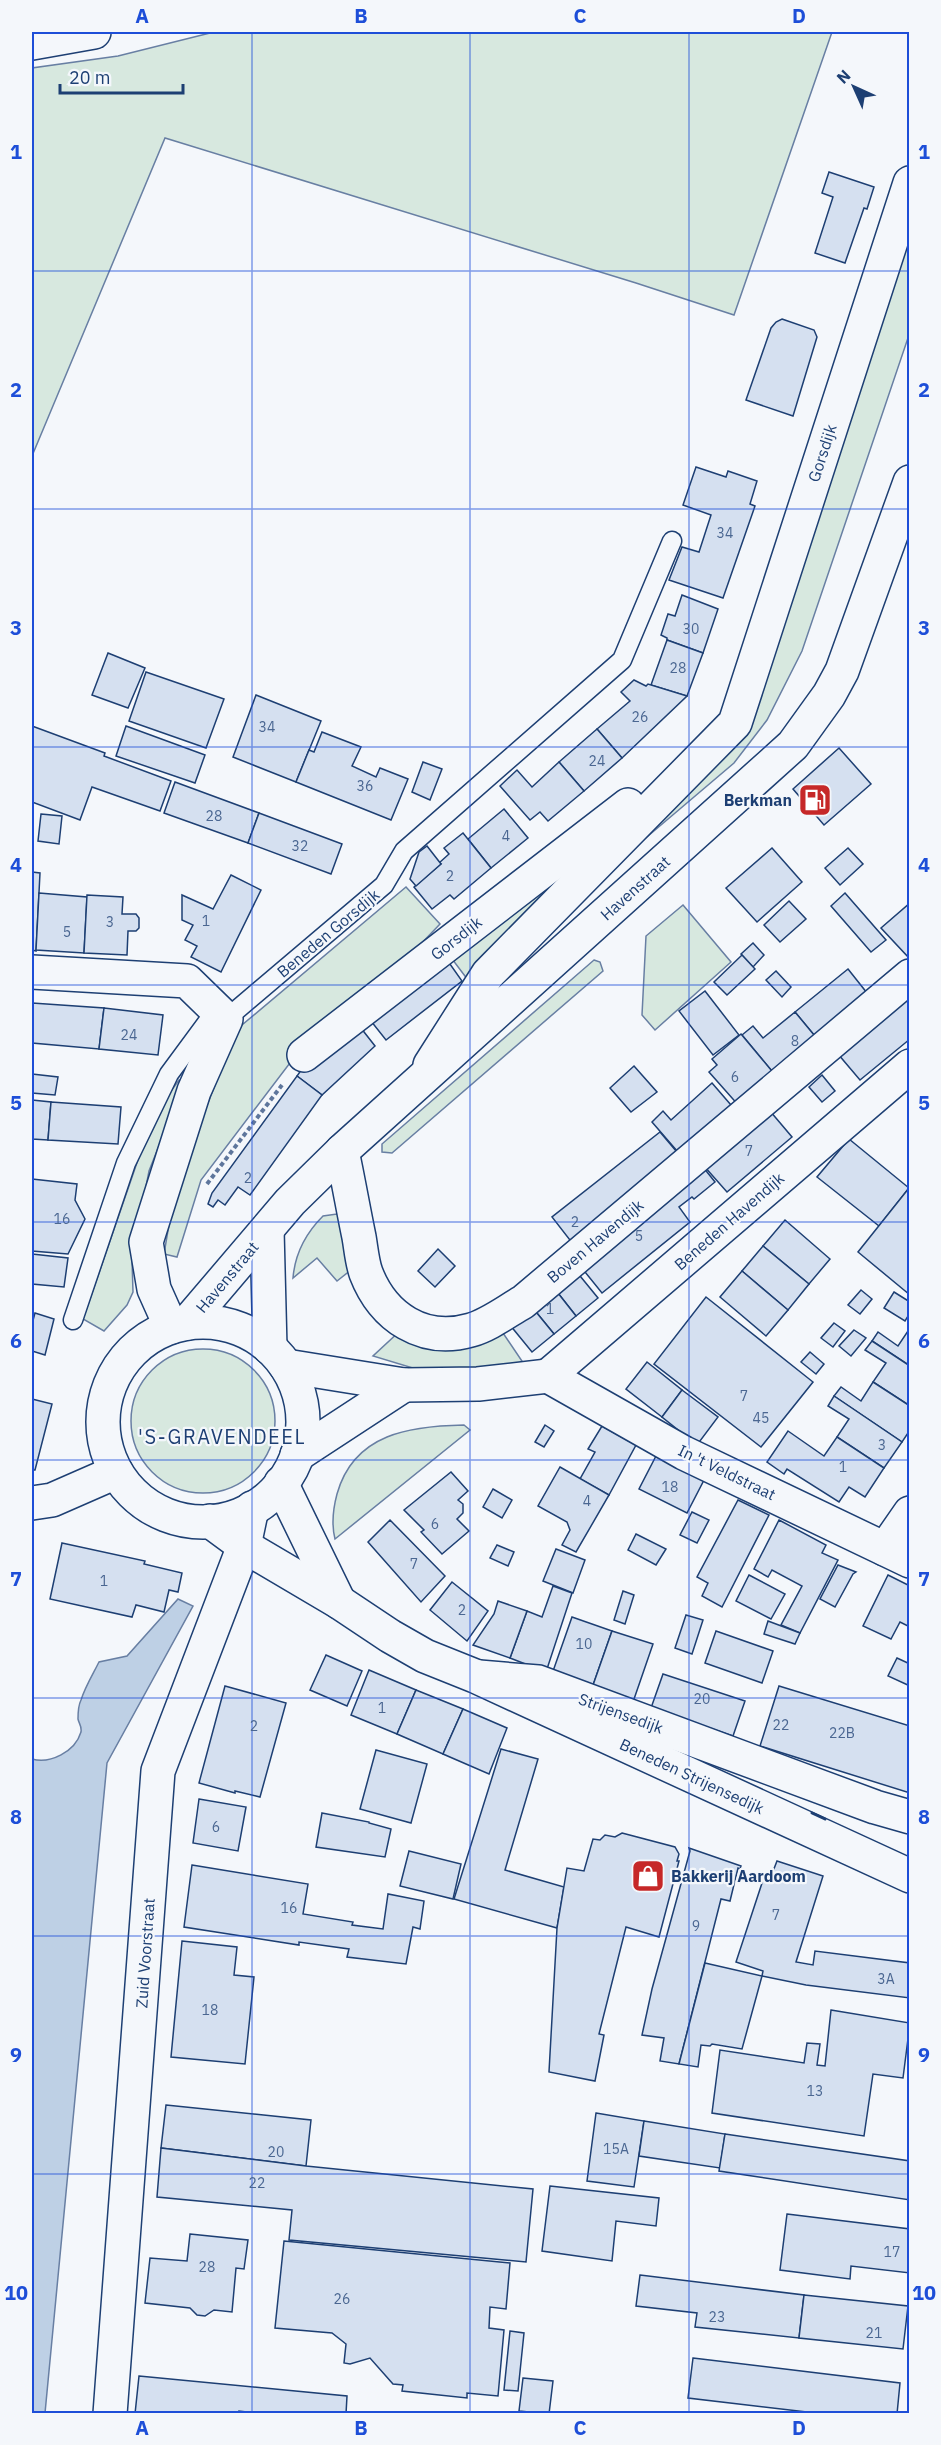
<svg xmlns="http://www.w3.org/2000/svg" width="941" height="2445" font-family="'IBM Plex Sans',sans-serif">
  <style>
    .green { fill: #d7e8df; stroke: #687fa3; stroke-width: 1.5 }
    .water { fill: #bed0e5; stroke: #687fa3; stroke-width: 1.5 }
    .building { fill: #d5e0f0; stroke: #1d3f73; stroke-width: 1.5 }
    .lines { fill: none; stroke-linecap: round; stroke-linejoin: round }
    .lane-casing { stroke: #1d3f73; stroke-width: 21 }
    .street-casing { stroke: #1d3f73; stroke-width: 36 }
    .secondary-casing { stroke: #1d3f73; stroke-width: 36 }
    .path { stroke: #5e769c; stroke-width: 4; stroke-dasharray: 4.5 3; stroke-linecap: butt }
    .lane { stroke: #f4f7fb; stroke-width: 18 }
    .street { stroke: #f4f7fb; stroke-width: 33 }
    .secondary { stroke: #f4f7fb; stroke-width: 33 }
    .wall { stroke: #1d3f73; stroke-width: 3 }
    .grid { fill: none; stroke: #1d4ed8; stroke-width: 1.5; stroke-opacity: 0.55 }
    .labels { text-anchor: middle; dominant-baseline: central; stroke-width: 4.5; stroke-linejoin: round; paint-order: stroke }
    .number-label { font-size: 14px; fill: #4b6792 }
    .street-label { font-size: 16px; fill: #1d3f73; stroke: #f4f7fb }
    .poi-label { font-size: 16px; font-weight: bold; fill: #1d3f73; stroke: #f4f7fb; text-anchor: end }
    .quarter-label { font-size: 20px; letter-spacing: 1.5px; fill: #1d3f73; stroke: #f4f7fb }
    .neatline { fill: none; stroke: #1d4ed8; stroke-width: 2 }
    .grid-label { font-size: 20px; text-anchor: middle; font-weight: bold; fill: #1d4ed8 }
  </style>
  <rect width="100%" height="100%" fill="#f4f7fb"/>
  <g class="green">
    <path d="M214,32H832L734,315L636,283L165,138L32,456V68L118,56Z"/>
    <path d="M909,193V335L802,651L767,720L734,763L628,853L712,740Z"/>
    <path d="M611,827L468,980L449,955Z"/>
    <path d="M406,887L440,924L371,996L299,1051L201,1180L177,1257L164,1254L176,1183L229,1050L242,1025Z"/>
    <path d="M683,905L731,962L655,1030L642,1015L646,936Z"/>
    <path d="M594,960L600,962L603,971L392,1153L382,1152V1144Z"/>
    <path d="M179,1080L184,1083L149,1171L132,1260L133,1292L127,1305L104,1331L83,1319L140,1154L163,1102Z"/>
    <path d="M337,1214L344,1219L356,1266L337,1281L317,1258L293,1278C295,1253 305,1234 323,1216Z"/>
    <path d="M401,1330L503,1333L528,1370L416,1369L373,1356Z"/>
    <circle cx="203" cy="1421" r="72"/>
    <path d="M464,1425L470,1430L335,1539C331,1523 333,1509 337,1494C354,1433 411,1426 464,1425Z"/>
  </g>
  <path class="water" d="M178,1599L193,1606L107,1763L45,2413H32V1759C50,1764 75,1752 81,1732C82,1726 79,1724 78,1719C78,1714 79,1704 81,1700C85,1687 93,1674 99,1662L127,1656Z"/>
  <g class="building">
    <path d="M829,172L874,187L867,209L864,208L845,263L815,253L833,197L822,193Z"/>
    <path d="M782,319L814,330L817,337L793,416L746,400L771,328L776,322Z"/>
    <path d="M696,467L726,477L728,471L757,481L750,504L755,506L723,598L669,580L682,547L699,552L711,515L683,505Z"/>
    <path d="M682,595L718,609L703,653L667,640V638L661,635L668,614L675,616Z"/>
    <path d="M667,640L703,653L687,696L651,685Z"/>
    <path d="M108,653L145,668L128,708L92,695Z"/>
    <path d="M146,672L224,699L206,748L129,721Z"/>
    <path d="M634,680L646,686L648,684L687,696L622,758L597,729L630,701L621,692Z"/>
    <path d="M256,695L321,721L296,782L233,757Z"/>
    <path d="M32,726L105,753L104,756L171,781L160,811L92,787L80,820L32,802Z"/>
    <path d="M126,726L205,755L195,783L116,756Z"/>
    <path d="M597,729L622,758L584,791L559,762Z"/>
    <path d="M322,732L361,747L352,766L376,777L380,768L408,779L391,820L296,782L309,750L314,752Z"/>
    <path d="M839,748L871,784L824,825L793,789Z"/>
    <path d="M423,762L442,769L430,800L412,792Z"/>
    <path d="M559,762L584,791L548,821L540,812L530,820L500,786L517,770L532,787Z"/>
    <path d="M175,782L259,813L248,843L164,813Z"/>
    <path d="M504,809L528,838L491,868L468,839Z"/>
    <path d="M259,813L342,844L331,874L248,843Z"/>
    <path d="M41,814L62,816L59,844L38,841Z"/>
    <path d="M463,833L491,868L454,899L450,895L432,909L414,887L441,864L439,863L449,854L444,848Z"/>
    <path d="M427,846L441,864L416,886L410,879L419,852Z"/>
    <path d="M772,848L802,882L757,922L726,888Z"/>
    <path d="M848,848L863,864L840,885L825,868Z"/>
    <path d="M32,872L40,873L36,951L32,950Z"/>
    <path d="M231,875L261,890L221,972L191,957L197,946L185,940L193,925L182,920V895L213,909Z"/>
    <path d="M39,893L87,897L84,953L36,950Z"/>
    <path d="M845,893L886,940L871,952L831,906Z"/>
    <path d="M87,895L123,897L122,914H136L139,918V928L136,931H128L127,955L84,953Z"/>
    <path d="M789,901L806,919L780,942L764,925Z"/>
    <path d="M910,903V959L881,928Z"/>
    <path d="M753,943L764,955L753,967L741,954Z"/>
    <path d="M742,955L755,969L727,995L714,982Z"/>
    <path d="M445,957L462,981L386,1040L367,1016Z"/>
    <path d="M848,969L871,998L819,1041L795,1012Z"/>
    <path d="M776,971L791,987L782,997L766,980Z"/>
    <path d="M705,991L739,1035L713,1055L679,1011Z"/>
    <path d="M910,993V1039L860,1080L838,1054Z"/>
    <path d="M32,1003L104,1008L99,1049L32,1043Z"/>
    <path d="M104,1008L163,1015L158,1055L99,1049Z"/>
    <path d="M795,1012L819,1041L776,1076L742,1035L753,1026L763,1038Z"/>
    <path d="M357,1023L375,1046L322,1095L297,1076L306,1063Z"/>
    <path d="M741,1034L776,1076L740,1107L709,1072L717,1065L712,1059Z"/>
    <path d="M634,1066L657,1092L631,1112L610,1088Z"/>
    <path d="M32,1074L58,1077L55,1095L32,1093Z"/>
    <path d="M822,1075L835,1091L822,1102L809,1087Z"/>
    <path d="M297,1076L322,1095L250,1195L238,1187L225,1205L218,1200L213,1207L208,1204L212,1193Z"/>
    <path d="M712,1083L737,1112L684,1159L652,1122L663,1111L671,1120Z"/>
    <path d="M32,1100L51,1102L48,1140L32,1139Z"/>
    <path d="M51,1102L121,1107L118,1144L48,1140Z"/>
    <path d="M770,1111L792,1137L727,1192L704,1166Z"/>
    <path d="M660,1132L682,1158L573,1244L552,1217Z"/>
    <path d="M849,1139L909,1188L879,1226L817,1177Z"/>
    <path d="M703,1167L715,1182L694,1199L692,1197L679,1207L690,1222L602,1293L581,1267Z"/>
    <path d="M32,1179L77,1184L75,1200L85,1219L68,1254L32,1251Z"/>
    <path d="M909,1188H910V1295L858,1252Z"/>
    <path d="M785,1220L830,1259L809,1284L763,1246Z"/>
    <path d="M763,1246L809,1284L788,1310L742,1271Z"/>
    <path d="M438,1249L455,1266L435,1287L418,1271Z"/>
    <path d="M32,1254L68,1258L64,1287L32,1284Z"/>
    <path d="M576,1271L598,1298L576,1316L554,1288Z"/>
    <path d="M742,1271L788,1310L766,1336L720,1297Z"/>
    <path d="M554,1288L576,1316L554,1334L532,1307Z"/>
    <path d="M861,1290L872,1299L860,1314L848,1305Z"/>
    <path d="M894,1292L910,1302V1313L905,1321L884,1308Z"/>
    <path d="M706,1297L813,1382L761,1447L654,1364Z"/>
    <path d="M532,1307L554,1334L532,1352L510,1325Z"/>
    <path d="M35,1313L54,1319L45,1355L32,1351V1324Z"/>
    <path d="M834,1323L845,1331L833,1347L821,1338Z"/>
    <path d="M910,1328V1366L872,1341L878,1332L898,1346Z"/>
    <path d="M854,1330L866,1338L851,1356L839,1346Z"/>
    <path d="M872,1341L910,1366V1406L873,1382L886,1363L865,1350Z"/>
    <path d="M810,1352L824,1364L816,1374L801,1362Z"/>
    <path d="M647,1362L682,1390L662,1417L626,1389Z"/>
    <path d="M873,1382L910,1406V1430L902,1442L834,1396L841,1387L861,1401Z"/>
    <path d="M682,1390L718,1417L697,1445L662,1417Z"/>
    <path d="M834,1396L902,1442L884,1468L837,1437L849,1419L828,1406Z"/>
    <path d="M32,1399L52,1404L35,1470H32Z"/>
    <path d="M545,1425L554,1431L544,1447L535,1442Z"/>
    <path d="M602,1426L636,1445L609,1495L580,1479L595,1452L588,1449Z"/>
    <path d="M788,1431L824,1456L837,1437L884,1468L865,1497L849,1487L839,1502L787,1469L784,1474L767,1462Z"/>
    <path d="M656,1456L704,1480L687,1513L639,1489Z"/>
    <path d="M560,1467L609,1495L576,1552L562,1545L570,1530L567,1522L538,1506Z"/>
    <path d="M451,1472L468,1491L458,1500L463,1504V1513L457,1519L469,1531L442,1554L421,1532L424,1530L404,1510Z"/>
    <path d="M493,1489L512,1500L502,1518L483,1507Z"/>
    <path d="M738,1500L769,1515L722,1607L702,1596L708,1583L697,1577Z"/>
    <path d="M692,1512L709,1520L697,1543L680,1535Z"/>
    <path d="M390,1520L445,1576L421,1602L368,1542Z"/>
    <path d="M779,1520L826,1545L822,1553L838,1560L800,1633L781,1625L802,1586L772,1570L768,1577L754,1569Z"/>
    <path d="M636,1534L666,1549L656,1565L628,1550Z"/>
    <path d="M62,1543L145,1561L144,1564L182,1573L178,1592L169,1590L164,1612L136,1605L132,1617L50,1599Z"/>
    <path d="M497,1545L514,1552L508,1566L490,1558Z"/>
    <path d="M556,1549L585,1560L573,1593L543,1581Z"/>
    <path d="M838,1565L856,1572L853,1574L835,1607L820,1599Z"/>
    <path d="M749,1575L785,1594L771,1619L736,1601Z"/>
    <path d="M888,1575L910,1586V1627L900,1622L891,1639L863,1626Z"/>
    <path d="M452,1582L488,1611L467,1641L430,1610Z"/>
    <path d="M553,1586L572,1593L546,1672L510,1658L527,1611L542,1617Z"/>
    <path d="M623,1591L634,1595L625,1624L614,1620Z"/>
    <path d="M498,1601L527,1611L510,1658L473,1645L494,1614Z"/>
    <path d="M686,1615L703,1620L692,1654L675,1648Z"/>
    <path d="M572,1617L612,1631L592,1688L552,1674Z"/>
    <path d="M768,1621L800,1633L795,1644L764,1634Z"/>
    <path d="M612,1631L653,1644L633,1702L592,1688Z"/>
    <path d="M716,1631L773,1651L762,1683L705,1663Z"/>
    <path d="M326,1655L362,1671L347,1706L310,1690Z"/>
    <path d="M897,1658L910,1664V1686L888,1676Z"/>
    <path d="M369,1670L416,1690L397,1734L351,1715Z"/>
    <path d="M663,1674L745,1701L733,1736L651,1708Z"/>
    <path d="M225,1686L286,1703L260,1797L235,1791V1793L199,1783Z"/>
    <path d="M779,1686L910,1726V1793L760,1746Z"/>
    <path d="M416,1690L463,1709L443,1754L397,1734Z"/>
    <path d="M463,1709L507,1728L489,1774L443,1754Z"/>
    <path d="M501,1749L538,1759L505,1870L564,1887L557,1928L454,1899Z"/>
    <path d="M376,1750L427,1764L411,1823L360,1809Z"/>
    <path d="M199,1799L246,1807L238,1851L193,1843Z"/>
    <path d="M322,1813L369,1822V1823L391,1829L385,1857L316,1847Z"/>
    <path d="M622,1833L675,1847L679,1854L677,1861H679L659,1937L626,1927L599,2034L604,2035L595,2081L549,2072L557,1928L567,1868L584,1871L593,1839L600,1840L605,1835L615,1837Z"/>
    <path d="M689,1848L741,1866L740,1869L738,1868L730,1901L721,1899L679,2064L660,2061L664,2038L642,2035L652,1989L690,1851Z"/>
    <path d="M409,1851L461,1864L453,1899L400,1886Z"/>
    <path d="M777,1861L823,1876L796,1962L813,1965L815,1951L910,1963V1998L806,1985L762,1976L763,1971L736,1962L764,1877L770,1879Z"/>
    <path d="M192,1865L308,1884L303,1914L353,1922L352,1925L383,1929L388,1894L424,1901L420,1929L413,1927L406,1964L347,1957L349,1949L299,1942V1945L184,1927Z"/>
    <path d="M182,1941L237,1947L234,1975L254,1977L245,2064L171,2057Z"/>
    <path d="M705,1963L762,1976L742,2049L712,2044L710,2046L701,2045L698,2067L679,2064Z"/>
    <path d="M831,2010L910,2023L903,2078L873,2074L864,2136L712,2113L720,2050L804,2063L807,2043L820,2044L817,2065L825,2066Z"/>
    <path d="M166,2105L311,2120L306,2166L161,2148Z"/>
    <path d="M596,2113L644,2121L634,2187L587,2181Z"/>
    <path d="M644,2121L725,2134L720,2168L639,2156Z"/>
    <path d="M725,2134L910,2161V2200L719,2171Z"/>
    <path d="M161,2148L306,2166L533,2189L526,2262L289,2240L292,2210L157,2197Z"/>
    <path d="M550,2186L659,2198L656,2226L616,2221L612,2261L542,2251Z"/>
    <path d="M787,2214L910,2229V2273L851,2266L850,2279L780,2270Z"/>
    <path d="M190,2234L248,2240L244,2269L236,2268L232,2312L214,2310L205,2316L197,2315L190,2308L145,2303L150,2258L187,2261Z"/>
    <path d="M284,2241L510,2263L506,2309L490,2307L489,2328L504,2330L498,2396L467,2393V2398L402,2391L403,2385L393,2384L370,2358L350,2364L344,2363L346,2344L332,2333L275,2328Z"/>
    <path d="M640,2275L804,2295L799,2338L695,2327L697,2313L636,2306Z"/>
    <path d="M804,2295L908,2306L903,2349L799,2338Z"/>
    <path d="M510,2331L524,2333L518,2391L504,2390Z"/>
    <path d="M693,2358L900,2383L897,2414H824L688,2398Z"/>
    <path d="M139,2376L347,2396L346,2414H264L239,2411V2414H135Z"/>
    <path d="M523,2378L553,2381L549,2414L519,2411Z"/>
  </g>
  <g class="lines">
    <defs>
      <g id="lane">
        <path d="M226,1019L384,885L404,851L622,660L672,541"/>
        <path d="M73,1320L126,1163L169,1074L217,1009"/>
      </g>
      <g id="street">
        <path d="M32,972L187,981L226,1019L194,1091L146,1242L154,1289L171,1327"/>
        <path d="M304,1055L628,805"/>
        <path d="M430,1065L488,974L735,723L910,183"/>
        <path d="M342,1151C348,1179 353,1208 359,1237C361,1248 362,1262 366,1273C383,1317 423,1344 471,1330C489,1325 507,1311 523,1302L910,976"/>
        <path d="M286,1366L404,1385L478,1384L548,1376"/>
        <path d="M548,1376L910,1066"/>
        <path d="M548,1376L684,1453L910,1561"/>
        <path d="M297,1455L404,1385"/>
        <path d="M885,1549L910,1513"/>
        <path d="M479,1677L538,1682L875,1807L910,1817"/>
      </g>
      <g id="secondary">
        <path d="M32,43L94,32"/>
        <path d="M267,1230L270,1348"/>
        <circle cx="203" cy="1422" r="100"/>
        <path d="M187,1323L290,1202L342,1151L793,745L829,695L842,671L910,482"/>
        <path d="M281,1483L339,1602"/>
        <path d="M32,1503L52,1500L116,1472"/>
        <path d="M210,1521L244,1546L339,1602L390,1636L425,1656L475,1676L910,1876"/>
        <path d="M110,2414L158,1771L244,1546L252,1508"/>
      </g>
    </defs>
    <use href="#lane" class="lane-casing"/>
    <use href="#street" class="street-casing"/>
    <use href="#secondary" class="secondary-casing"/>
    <path class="path" d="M207,1184L282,1085"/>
    <use href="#lane" class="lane"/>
    <use href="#street" class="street"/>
    <use href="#secondary" class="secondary"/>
    <path class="wall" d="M812,1813L825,1819"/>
  </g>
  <path class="grid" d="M252,32V2414M470,32V2414M689,32V2414M32,271H910M32,509H910M32,747H910M32,985H910M32,1222H910M32,1460H910M32,1698H910M32,1936H910M32,2174H910"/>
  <defs>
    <symbol id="fuel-square" viewBox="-11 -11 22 22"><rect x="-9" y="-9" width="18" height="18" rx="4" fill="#c62828" stroke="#f4f7fb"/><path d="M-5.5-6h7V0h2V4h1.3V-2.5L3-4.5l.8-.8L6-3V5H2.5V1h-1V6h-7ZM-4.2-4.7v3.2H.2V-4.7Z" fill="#fff"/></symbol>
    <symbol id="shop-square" viewBox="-11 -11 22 22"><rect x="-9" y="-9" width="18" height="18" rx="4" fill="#c62828" stroke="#f4f7fb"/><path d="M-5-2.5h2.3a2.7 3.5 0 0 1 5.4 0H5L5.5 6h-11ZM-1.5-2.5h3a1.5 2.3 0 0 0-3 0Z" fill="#fff"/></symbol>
  </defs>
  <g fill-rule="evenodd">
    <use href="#fuel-square" x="796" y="781" width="38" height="38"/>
    <use href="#shop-square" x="629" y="1857" width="38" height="38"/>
  </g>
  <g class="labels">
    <g class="number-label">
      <text x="725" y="533">34</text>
      <text x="691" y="629">30</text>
      <text x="678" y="668">28</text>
      <text x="640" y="717">26</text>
      <text x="267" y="727">34</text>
      <text x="597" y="761">24</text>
      <text x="365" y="786">36</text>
      <text x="214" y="816">28</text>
      <text x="506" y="836">4</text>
      <text x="300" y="846">32</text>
      <text x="450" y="876">2</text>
      <text x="206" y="921">1</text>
      <text x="110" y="922">3</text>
      <text x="67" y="932">5</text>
      <text x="129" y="1035">24</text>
      <text x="795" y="1041">8</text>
      <text x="735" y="1077">6</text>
      <text x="749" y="1151">7</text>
      <text x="248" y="1178">2</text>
      <text x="62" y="1219">16</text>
      <text x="575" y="1222">2</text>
      <text x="639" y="1236">5</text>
      <text x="550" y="1309">1</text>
      <text x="744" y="1396">7</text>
      <text x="761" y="1418">45</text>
      <text x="882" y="1445">3</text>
      <text x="843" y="1467">1</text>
      <text x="670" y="1487">18</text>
      <text x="587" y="1501">4</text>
      <text x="435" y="1524">6</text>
      <text x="414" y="1564">7</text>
      <text x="104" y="1581">1</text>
      <text x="462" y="1610">2</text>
      <text x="584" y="1644">10</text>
      <text x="702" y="1699">20</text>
      <text x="382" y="1708">1</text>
      <text x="781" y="1725">22</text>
      <text x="254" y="1726">2</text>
      <text x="842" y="1733">22B</text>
      <text x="216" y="1827">6</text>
      <text x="289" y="1908">16</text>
      <text x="776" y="1915">7</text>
      <text x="696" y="1926">9</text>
      <text x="886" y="1979">3A</text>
      <text x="210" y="2010">18</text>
      <text x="815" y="2091">13</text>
      <text x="616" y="2149">15A</text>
      <text x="276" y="2152">20</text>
      <text x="257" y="2183">22</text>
      <text x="892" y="2252">17</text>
      <text x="207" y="2267">28</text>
      <text x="342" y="2299">26</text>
      <text x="717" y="2317">23</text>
      <text x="874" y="2333">21</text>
    </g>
    <g class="street-label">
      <text transform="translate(822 453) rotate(-72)">Gorsdijk</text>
      <text transform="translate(635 888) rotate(-42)">Havenstraat</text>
      <text transform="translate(328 933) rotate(-40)">Beneden Gorsdijk</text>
      <text transform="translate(456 938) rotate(-38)">Gorsdijk</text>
      <text transform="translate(729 1221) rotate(-41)">Beneden Havendijk</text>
      <text transform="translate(595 1241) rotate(-40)">Boven Havendijk</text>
      <text transform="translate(227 1277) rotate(-50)">Havenstraat</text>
      <text transform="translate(727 1472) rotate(26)">In 't Veldstraat</text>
      <text transform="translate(621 1713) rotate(20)">Strijensedijk</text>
      <text transform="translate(692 1776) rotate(25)">Beneden Strijensedijk</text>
      <text transform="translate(145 1953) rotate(-86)">Zuid Voorstraat</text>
    </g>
    <g class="poi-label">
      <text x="792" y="800">Berkman</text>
      <text x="671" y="1876" text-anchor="start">Bakkerij Aardoom</text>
    </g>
    <g class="quarter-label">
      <text x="222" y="1436">'S-GRAVENDEEL</text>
    </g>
  </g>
  <rect width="941" height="2445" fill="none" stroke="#f4f7fb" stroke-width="66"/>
  <g transform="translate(854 87) rotate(315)" stroke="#f4f7fb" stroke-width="4.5" paint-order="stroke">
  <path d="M0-4.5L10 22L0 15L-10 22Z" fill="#1d3f73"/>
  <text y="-9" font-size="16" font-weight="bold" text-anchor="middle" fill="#1d3f73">N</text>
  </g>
  <path d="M60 84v9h123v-9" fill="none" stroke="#1d3f73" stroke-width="3"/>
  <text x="69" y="84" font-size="18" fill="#1d3f73" stroke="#f4f7fb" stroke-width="4.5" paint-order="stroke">20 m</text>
  <rect x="33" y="33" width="875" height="2379" class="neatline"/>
  <g class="grid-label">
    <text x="142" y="23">A</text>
    <text x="361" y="23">B</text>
    <text x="580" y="23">C</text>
    <text x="799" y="23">D</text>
    <text x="16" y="159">1</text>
    <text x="924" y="159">1</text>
    <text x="16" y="397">2</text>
    <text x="924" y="397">2</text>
    <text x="16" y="635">3</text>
    <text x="924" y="635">3</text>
    <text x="16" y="872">4</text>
    <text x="924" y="872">4</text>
    <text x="16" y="1110">5</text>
    <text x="924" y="1110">5</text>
    <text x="16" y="1348">6</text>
    <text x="924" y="1348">6</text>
    <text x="16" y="1586">7</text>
    <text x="924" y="1586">7</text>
    <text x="16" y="1824">8</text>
    <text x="924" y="1824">8</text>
    <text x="16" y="2062">9</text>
    <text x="924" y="2062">9</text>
    <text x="16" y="2300">10</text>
    <text x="924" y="2300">10</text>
    <text x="142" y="2435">A</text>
    <text x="361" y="2435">B</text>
    <text x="580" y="2435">C</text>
    <text x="799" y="2435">D</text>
  </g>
</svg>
